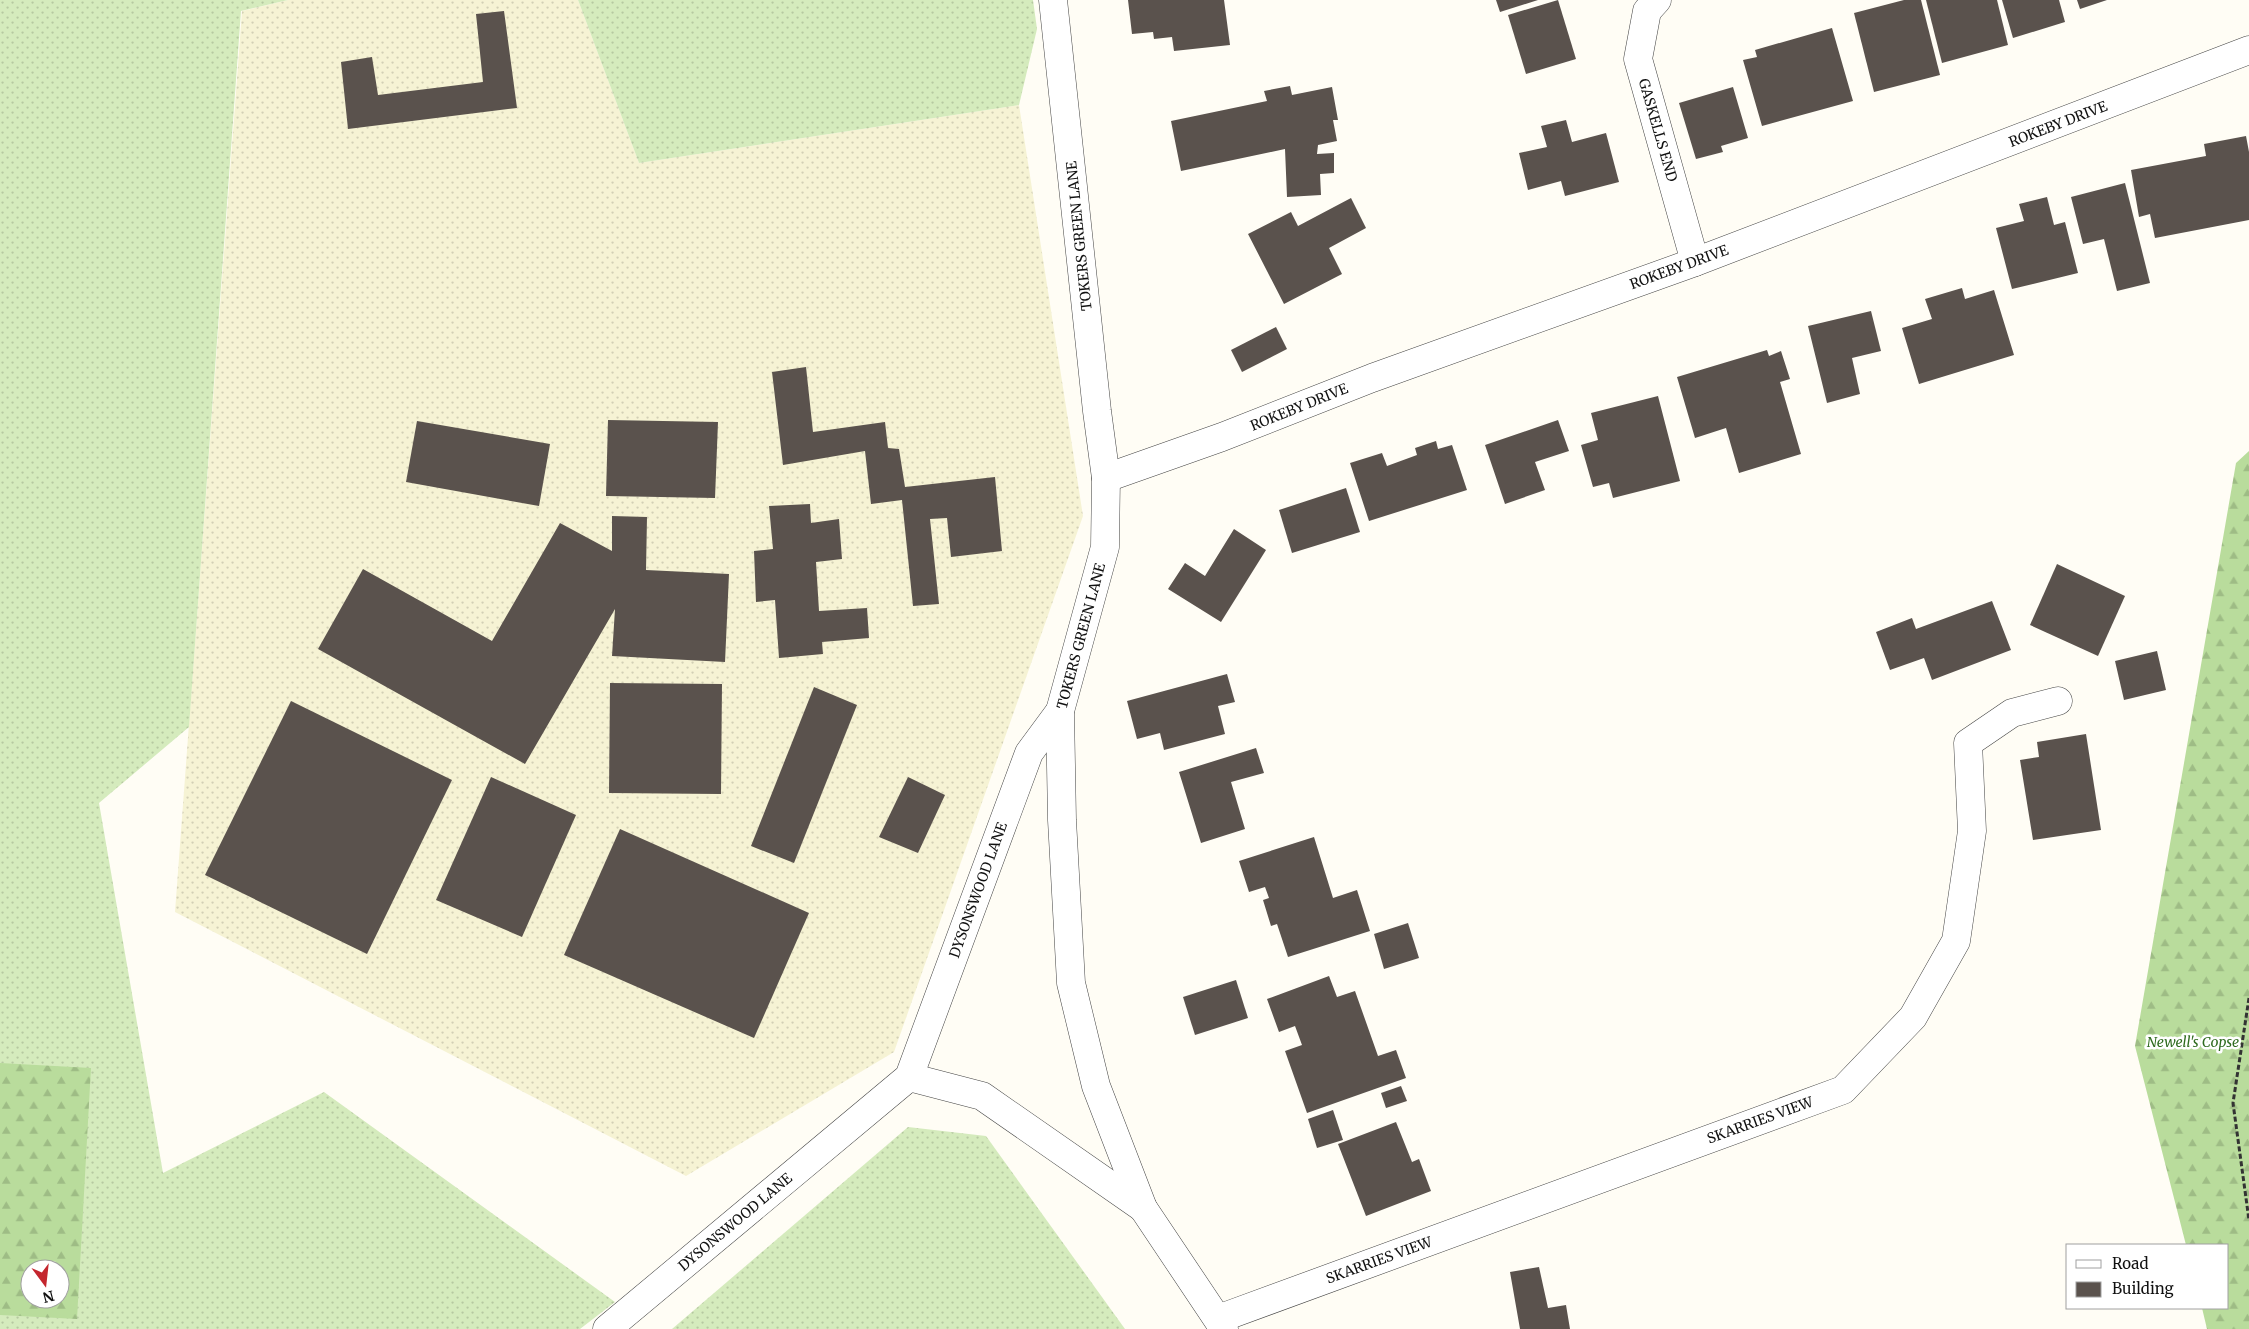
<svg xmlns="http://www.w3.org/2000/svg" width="2249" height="1329" font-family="Merriweather,serif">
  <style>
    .farmland { fill: url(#farmland-dots) }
    .grass { fill: url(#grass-dots); fill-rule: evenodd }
    .forest { fill: url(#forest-firs); fill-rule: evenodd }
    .building { fill: #5a524d }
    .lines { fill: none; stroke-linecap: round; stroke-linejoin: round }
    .minor-casing { stroke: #444; stroke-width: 29 }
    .path { stroke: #333; stroke-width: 3; stroke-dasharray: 5 2.5; stroke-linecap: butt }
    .minor { stroke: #fff; stroke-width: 28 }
    .labels { text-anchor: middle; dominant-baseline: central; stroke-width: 5; stroke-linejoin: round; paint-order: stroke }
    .street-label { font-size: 14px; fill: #111; stroke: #fff }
    .park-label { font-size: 14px; font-style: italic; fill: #2f6b1f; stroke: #fff }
  </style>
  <defs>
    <pattern id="farmland-dots" width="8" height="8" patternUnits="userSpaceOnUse" patternTransform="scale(1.25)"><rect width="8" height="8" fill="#f6f3d4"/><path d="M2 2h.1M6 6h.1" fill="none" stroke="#d2cfb5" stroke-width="1.8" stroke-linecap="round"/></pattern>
    <pattern id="grass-dots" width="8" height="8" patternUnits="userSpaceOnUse" patternTransform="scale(1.25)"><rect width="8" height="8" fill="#d5ebbd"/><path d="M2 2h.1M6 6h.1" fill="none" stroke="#b6c8a1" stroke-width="1.8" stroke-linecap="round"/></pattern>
    <pattern id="forest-firs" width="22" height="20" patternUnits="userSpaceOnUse" patternTransform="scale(1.25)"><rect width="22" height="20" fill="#b9dc9c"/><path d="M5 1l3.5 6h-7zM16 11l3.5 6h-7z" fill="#9ebc85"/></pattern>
  </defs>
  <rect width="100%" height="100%" fill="#fffdf5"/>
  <path class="farmland" d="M288,0H578L639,163L1019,105L1083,516L894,1052L686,1176L175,912L242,11Z"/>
  <g class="grass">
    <path d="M0,0H288L241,11L189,727L99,803L163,1173L324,1092L615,1302L580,1329H0ZM30,1269H60V1299H30Z"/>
    <path d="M578,0H1033L1037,29L1019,105L639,163Z"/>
    <path d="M908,1127L986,1136L1125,1329H672Z"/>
  </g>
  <g class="forest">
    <path d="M2249,451V1329H2207L2202,1308H2228V1245H2186L2135,1046L2236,463Z"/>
    <path d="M0,1063L91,1068L77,1319L0,1315ZM30,1269H60V1299H30Z"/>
  </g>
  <g class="building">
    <path d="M1128,0H1224L1230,45L1174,51L1172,37L1154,39L1153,32L1132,34Z"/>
    <path d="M1496,0H1538L1500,12Z"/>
    <path d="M1558,0L1576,59L1526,74L1508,15Z"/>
    <path d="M1904,0H1921L1940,75L1874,92L1854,13Z"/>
    <path d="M1926,0H1997L2008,45L1942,63Z"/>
    <path d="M2002,0H2059L2065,22L2013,38Z"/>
    <path d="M2077,0H2107L2080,9Z"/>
    <path d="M504,11L517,108L348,129L341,62L372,57L378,95L483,82L476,14Z"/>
    <path d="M1832,28L1853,101L1762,126L1743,60L1757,57L1755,50Z"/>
    <path d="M1290,86L1292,95L1332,87L1338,120H1333L1337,141L1318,145L1317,154L1334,153V173L1320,174L1321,195L1287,197L1285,149L1181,171L1171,121L1267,101L1264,91Z"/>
    <path d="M1733,87L1748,138L1721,146L1723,152L1696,159L1679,103Z"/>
    <path d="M1566,120L1572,142L1606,133L1619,182L1565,196L1561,181L1528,190L1519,153L1547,147L1541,126Z"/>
    <path d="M2246,136L2249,152V220L2155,238L2150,214L2139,217L2131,170L2206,156L2204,144Z"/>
    <path d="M2125,183L2150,283L2117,291L2104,239L2083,244L2071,197Z"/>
    <path d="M2047,197L2054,225L2065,222L2078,273L2012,289L1996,228L2024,221L2019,204Z"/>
    <path d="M1351,198L1366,228L1329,248L1342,274L1284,304L1248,234L1291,212L1298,226Z"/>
    <path d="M1962,288L1965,299L1994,290L2014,355L1919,384L1902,328L1932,319L1925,299Z"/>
    <path d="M1871,311L1881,351L1852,358L1860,394L1827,403L1808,326Z"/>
    <path d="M1276,327L1287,349L1242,372L1231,350Z"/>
    <path d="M1767,350L1769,356L1781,351L1790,379L1780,382L1801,454L1739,473L1726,428L1695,438L1677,377Z"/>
    <path d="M806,367L813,432L885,422L888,448L899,449L905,487L995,477L1002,551L951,557L947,518L930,519L939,604L913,606L902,500L871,504L865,451L783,465L772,372Z"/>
    <path d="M1658,396L1680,481L1613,498L1609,483L1593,487L1581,445L1598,440L1591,413Z"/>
    <path d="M608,420L718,422L715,498L606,496Z"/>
    <path d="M1558,420L1569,451L1535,462L1545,490L1505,504L1485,445Z"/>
    <path d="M417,421L550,444L539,506L406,482Z"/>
    <path d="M1436,441L1438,449L1452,445L1467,490L1369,521L1350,463L1382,453L1387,466L1417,455L1415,448Z"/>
    <path d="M1346,488L1360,532L1292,553L1279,510Z"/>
    <path d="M810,504L811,523L839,519L842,559L816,562L819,611L867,608L869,638L822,642L823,654L779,658L775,600L756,602L754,551L773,549L769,506Z"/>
    <path d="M612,516L647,517L646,570L729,574L725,662L612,656L615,609L525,764L318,649L363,569L492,641L560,523L612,551Z"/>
    <path d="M1234,529L1266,550L1221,622L1168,589L1185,563L1205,576Z"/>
    <path d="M2057,564L2125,596L2098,656L2030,625Z"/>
    <path d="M1992,601L2011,650L1932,680L1924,658L1890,670L1876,632L1912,618L1916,629Z"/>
    <path d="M2157,651L2166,690L2124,700L2115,661Z"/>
    <path d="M1227,674L1235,702L1218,706L1225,734L1164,750L1160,733L1137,739L1127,701Z"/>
    <path d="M610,683L722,684L721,794L609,793Z"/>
    <path d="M814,687L857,705L794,863L751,846Z"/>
    <path d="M291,701L452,780L367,954L205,875Z"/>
    <path d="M2086,734L2101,830L2033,840L2020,760L2039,757L2037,742Z"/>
    <path d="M1256,748L1264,773L1231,782L1245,829L1201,843L1179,772Z"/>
    <path d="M491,777L576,815L522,937L436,900Z"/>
    <path d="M908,777L945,795L918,853L879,837Z"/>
    <path d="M620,829L809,913L754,1038L564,955Z"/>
    <path d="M1314,837L1333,898L1357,890L1370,931L1288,957L1277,924L1271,926L1263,900L1269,898L1265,887L1249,892L1239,861Z"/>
    <path d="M1408,923L1419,958L1384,969L1374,934Z"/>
    <path d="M1329,976L1337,997L1355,991L1378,1056L1396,1050L1406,1078L1307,1113L1285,1051L1302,1045L1295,1026L1279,1032L1267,999Z"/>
    <path d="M1236,980L1248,1018L1195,1035L1183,997Z"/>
    <path d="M1401,1086L1407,1101L1386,1108L1381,1093Z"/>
    <path d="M1333,1110L1343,1140L1317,1148L1308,1119Z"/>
    <path d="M1396,1122L1412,1162L1419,1159L1431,1191L1366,1216L1338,1144Z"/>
    <path d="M1539,1267L1548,1308L1566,1305L1570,1329H1520L1510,1272Z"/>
  </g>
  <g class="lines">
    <defs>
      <g id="minor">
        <path d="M1053,0L1097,411L1106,478L1105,547L1060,711L1062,820L1071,983L1096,1086L1143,1208L1224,1329"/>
        <path d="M1657,0L1647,11L1638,59L1695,262"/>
        <path d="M1106,478L1222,437L1372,378L1695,262L2249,50"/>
        <path d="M909,1077L982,1096L1143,1208"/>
        <path d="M1218,1319L1843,1090L1913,1017L1956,941L1972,831L1968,743L2012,713L2058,701"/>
        <path d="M607,1329L909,1077L1029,753L1060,711"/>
      </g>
    </defs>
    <use href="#minor" class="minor-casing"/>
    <path class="path" d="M2249,998L2233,1103L2249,1220"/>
    <use href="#minor" class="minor"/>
  </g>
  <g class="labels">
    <g class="street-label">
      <text transform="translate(2058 124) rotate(-21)">ROKEBY DRIVE</text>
      <text transform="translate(1658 130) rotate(74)">GASKELLS END</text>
      <text transform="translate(1079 236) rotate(-96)">TOKERS GREEN LANE</text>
      <text transform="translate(1679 267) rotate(-20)">ROKEBY DRIVE</text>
      <text transform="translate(1299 407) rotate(-22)">ROKEBY DRIVE</text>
      <text transform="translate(1081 636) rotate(-75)">TOKERS GREEN LANE</text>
      <text transform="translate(978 890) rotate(-70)">DYSONSWOOD LANE</text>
      <text transform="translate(1760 1120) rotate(-20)">SKARRIES VIEW</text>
      <text transform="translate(735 1222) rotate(-40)">DYSONSWOOD LANE</text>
      <text transform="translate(1379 1260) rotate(-20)">SKARRIES VIEW</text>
    </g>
    <g class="park-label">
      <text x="2193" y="1042">Newell's Copse</text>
    </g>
  </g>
  <rect x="2066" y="1244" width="162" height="65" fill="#ffffff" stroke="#a0a0a0"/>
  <rect x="2076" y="1260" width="25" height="8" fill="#ffffff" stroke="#a0a0a0"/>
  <text x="2112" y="1269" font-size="15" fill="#111111">Road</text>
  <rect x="2076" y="1282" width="25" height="15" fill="#5a524d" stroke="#a0a0a0"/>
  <text x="2112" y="1294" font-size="15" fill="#111111">Building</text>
  <g transform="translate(45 1284) rotate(165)"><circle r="24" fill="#ffffff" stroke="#a0a0a0"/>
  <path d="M0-4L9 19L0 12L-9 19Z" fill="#c4262e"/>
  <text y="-8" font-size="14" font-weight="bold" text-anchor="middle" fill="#111111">N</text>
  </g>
</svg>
